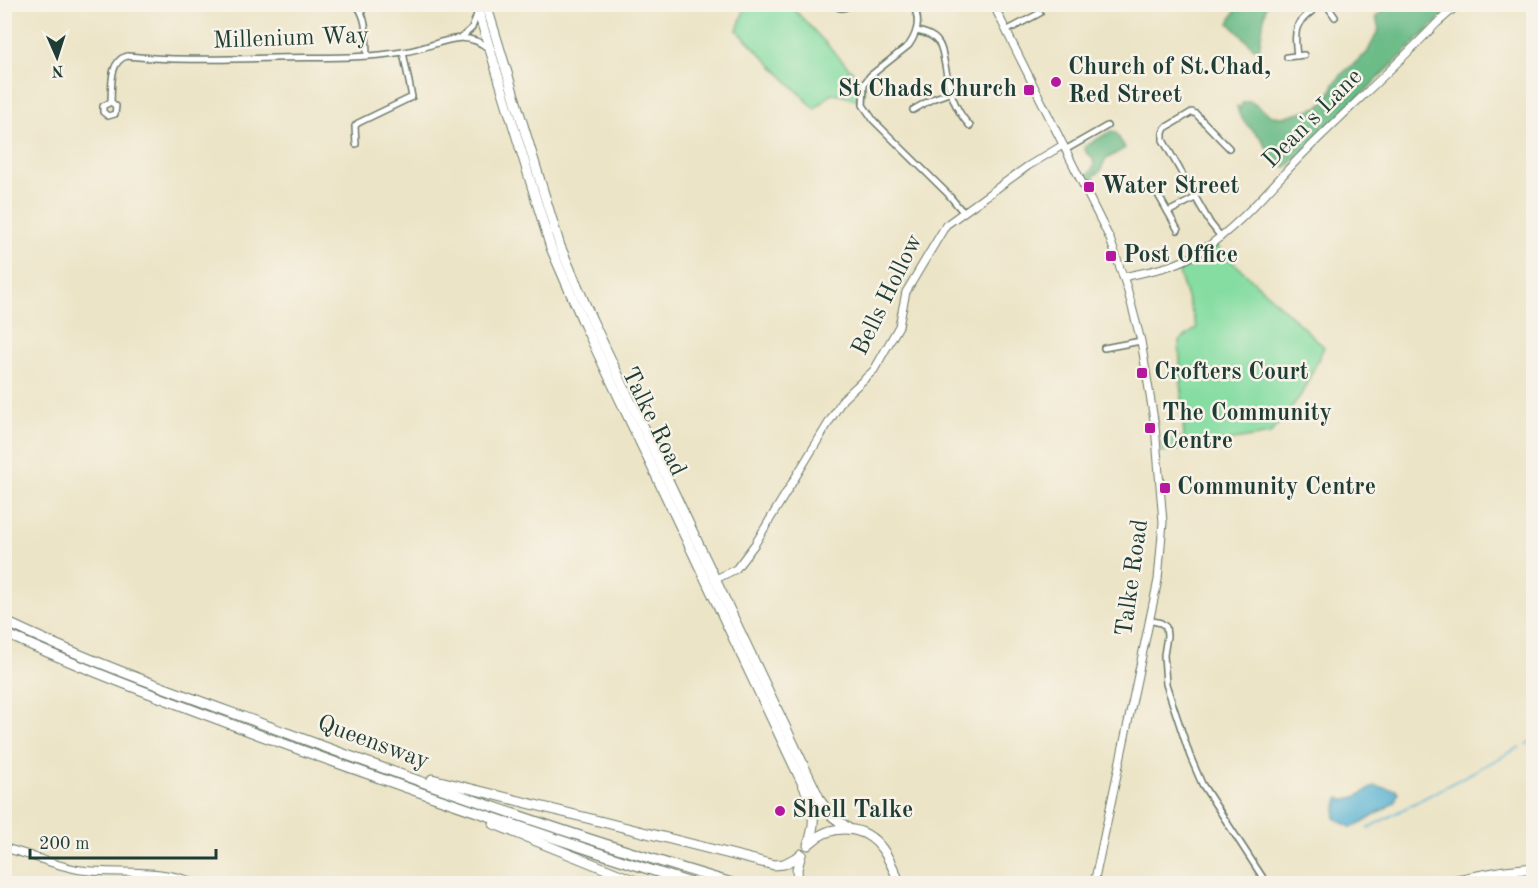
<svg xmlns="http://www.w3.org/2000/svg" width="1538" height="888" font-family="'Old Standard TT',serif">
  <style>
    .green { fill: #86dda2; stroke: #528d6b; stroke-width: 1.5 }
    .forest { fill: #6cbc88; stroke: #467c5e; stroke-width: 1.5 }
    .water { fill: #54b1d2; stroke: #3a7783; stroke-width: 1.5 }
    .lines { fill: none; stroke-linecap: round; stroke-linejoin: round }
    .stream { stroke: #54b1d2; stroke-width: 1.5 }
    .minor-casing { stroke: #677767; stroke-width: 8 }
    .tertiary-casing { stroke: #677767; stroke-width: 9 }
    .trunk-casing { stroke: #677767; stroke-width: 11 }
    .minor { stroke: #fff; stroke-width: 5 }
    .tertiary { stroke: #fff; stroke-width: 7 }
    .trunk { stroke: #fff; stroke-width: 9 }
    .poi-dot { fill: #b5179e; stroke: #f7f3e8; stroke-width: 2 }
    .labels { text-anchor: middle; dominant-baseline: central; stroke-width: 5; stroke-linejoin: round; paint-order: stroke }
    .street-label { font-size: 24px; fill: #1f3d34; stroke: #f7f3e8 }
    .poi-label { font-size: 24px; font-weight: bold; fill: #1f3d34; stroke: #f7f3e8; text-anchor: start }
  </style>
  <rect width="100%" height="100%" fill="#f7f3e8"/>
  <filter id="ink" filterUnits="userSpaceOnUse"><feTurbulence type="fractalNoise" baseFrequency=".0167" numOctaves="2"/><feDisplacementMap in="SourceGraphic" scale="12" xChannelSelector="R" yChannelSelector="G"/><feConvolveMatrix kernelMatrix="1 2 1 2 8 2 1 2 1" color-interpolation-filters="sRGB"/></filter>
  <filter id="wash" filterUnits="userSpaceOnUse"><feTurbulence type="fractalNoise" baseFrequency=".008" numOctaves="4" result="noise"/><feDisplacementMap in="SourceGraphic" scale="24" xChannelSelector="R" yChannelSelector="G"/><feGaussianBlur stdDeviation="1.35" result="paint"/><feColorMatrix in="noise" values="0 0 0 0 0 0 0 0 0 0 0 0 0 0 0 0 0 1.4 0 .05"/><feComposite in="paint" operator="in"/></filter>
  <g filter="url(#wash)">
    <rect width="100%" height="100%" fill="#ece4c6"/>
    <g class="green">
      <path d="M746,5H790L864,84L863,101L832,93L815,109L737,30Z"/>
      <path d="M1215,245L1324,347L1301,395L1270,434L1162,452L1161,442L1184,438L1179,341L1197,328L1178,270Z"/>
    </g>
    <g class="forest">
      <path d="M1238,5H1266L1259,49L1256,50L1229,23Z"/>
      <path d="M1388,5H1454L1286,168L1272,157L1261,138L1245,123L1239,114L1237,106L1241,108L1242,103L1250,101L1272,116L1283,117L1318,107L1327,100L1334,84L1344,72L1367,53L1379,29L1376,17Z"/>
      <path d="M1111,131L1116,133L1125,148L1105,160L1100,172L1093,176L1095,179L1089,183L1086,177L1094,167L1093,159L1086,152L1084,147Z"/>
    </g>
    <path class="water" d="M1374,786L1396,790L1398,792L1395,802L1364,822L1352,828L1335,818C1334,810 1338,805 1339,798C1352,802 1365,792 1374,786Z"/>
    <g class="lines">
      <g class="stream">
        <path d="M1526,744L1534,740"/>
        <path d="M1368,828L1520,747"/>
      </g>
    </g>
  </g>
  <g filter="url(#ink)">
    <g class="lines">
      <defs>
        <g id="minor">
          <path d="M356,4C368,19 366,37 367,56"/>
          <path d="M834,4C839,10 846,9 851,4"/>
          <path d="M912,4C921,18 918,32 909,45L870,76L864,84L863,105L874,121L947,193L963,212"/>
          <path d="M1326,4L1335,17"/>
          <path d="M917,31C925,33 933,35 938,42C943,48 943,57 945,65C949,88 953,108 970,126"/>
          <path d="M1006,31L1040,13"/>
          <path d="M462,37L472,28L477,14"/>
          <path d="M1297,56C1293,24 1296,24 1321,4"/>
          <path d="M1287,57L1304,55"/>
          <path d="M111,102L103,106V112L108,116L115,114L116,106L111,102C112,86 109,61 127,56C176,61 225,59 274,58C317,57 361,59 403,52C436,48 461,25 489,49"/>
          <path d="M913,110L932,99L949,93"/>
          <path d="M356,144L355,126L358,123L412,97L403,52"/>
          <path d="M1065,150L1107,126"/>
          <path d="M1156,191L1178,230"/>
          <path d="M1168,212L1195,198"/>
          <path d="M1221,237L1210,223L1163,140V133L1165,128L1192,112L1196,114L1229,148"/>
          <path d="M1104,348L1141,341"/>
          <path d="M1149,620L1161,623L1166,627L1167,636L1164,655L1166,684L1190,756L1202,784L1267,884"/>
        </g>
        <g id="tertiary">
          <path d="M993,4L1110,239L1127,288L1141,341L1155,426L1163,522L1158,580L1094,884"/>
          <path d="M1123,277C1150,271 1178,267 1201,251C1238,227 1266,192 1297,160C1342,114 1392,70 1437,23L1459,4"/>
          <path d="M716,579L736,569L755,544L843,399L874,370L899,326L906,292L946,225L1028,166L1063,145"/>
          <path d="M4,848C30,854 55,866 81,870C119,875 162,867 197,884"/>
        </g>
        <g id="trunk">
          <path d="M476,4L551,248L585,326L808,795C815,814 815,826 808,845"/>
          <path d="M486,4L560,246L592,320L821,802L832,816L848,828"/>
          <path d="M4,621C96,665 192,698 287,733C435,788 584,840 736,884"/>
          <path d="M4,633C87,671 172,702 257,734C401,787 547,837 694,884"/>
          <path d="M432,779L774,865L784,864L801,855"/>
          <path d="M494,824L643,884"/>
          <path d="M810,843C832,823 865,824 883,850C890,860 895,872 900,884"/>
          <path d="M798,884L797,869L801,854"/>
          <path d="M1435,884L1505,871L1534,868"/>
          <path d="M1500,884L1534,879"/>
        </g>
      </defs>
      <use href="#minor" class="minor-casing"/>
      <use href="#tertiary" class="tertiary-casing"/>
      <use href="#trunk" class="trunk-casing"/>
      <use href="#minor" class="minor"/>
      <use href="#tertiary" class="tertiary"/>
      <use href="#trunk" class="trunk"/>
    </g>
  </g>
  <g class="poi-dot">
    <circle cx="1056" cy="82" r="6"/>
    <rect x="1023" y="84" width="12" height="12" rx="3"/>
    <rect x="1083" y="181" width="12" height="12" rx="3"/>
    <rect x="1105" y="250" width="12" height="12" rx="3"/>
    <rect x="1136" y="367" width="12" height="12" rx="3"/>
    <rect x="1144" y="422" width="12" height="12" rx="3"/>
    <rect x="1159" y="482" width="12" height="12" rx="3"/>
    <circle cx="780" cy="811" r="6"/>
  </g>
  <g class="labels">
    <g class="street-label">
      <text transform="translate(291 39) rotate(-2)">Millenium Way</text>
      <text transform="translate(1313 119) rotate(-45)">Dean's Lane</text>
      <text transform="translate(888 295) rotate(-64)">Bells Hollow</text>
      <text transform="translate(653 422) rotate(64)">Talke Road</text>
      <text transform="translate(1133 578) rotate(-82)">Talke Road</text>
      <text transform="translate(373 743) rotate(20)">Queensway</text>
    </g>
    <g class="poi-label">
      <text x="1068" y="68">Church of St.Chad,<tspan x="1068" dy="28">Red Street</tspan></text>
      <text x="1017" y="90" text-anchor="end">St Chads Church</text>
      <text x="1101" y="187">Water Street</text>
      <text x="1123" y="256">Post Office</text>
      <text x="1154" y="373">Crofters Court</text>
      <text x="1162" y="414">The Community<tspan x="1162" dy="28">Centre</tspan></text>
      <text x="1177" y="488">Community Centre</text>
      <text x="792" y="811">Shell Talke</text>
    </g>
  </g>
  <rect width="1538" height="888" fill="none" stroke="#f7f3e8" stroke-width="24"/>
  <g transform="translate(57 57) rotate(177)" stroke="#f7f3e8" stroke-width="4.5" paint-order="stroke">
  <path d="M0-4.5L10 22L0 15L-10 22Z" fill="#1f3d34"/>
  <text y="-9" font-size="16" font-weight="bold" text-anchor="middle" fill="#1f3d34">N</text>
  </g>
  <path d="M30 849v9h186v-9" fill="none" stroke="#1f3d34" stroke-width="3"/>
  <text x="39" y="849" font-size="18" fill="#1f3d34" stroke="#f7f3e8" stroke-width="4.5" paint-order="stroke">200 m</text>
</svg>
